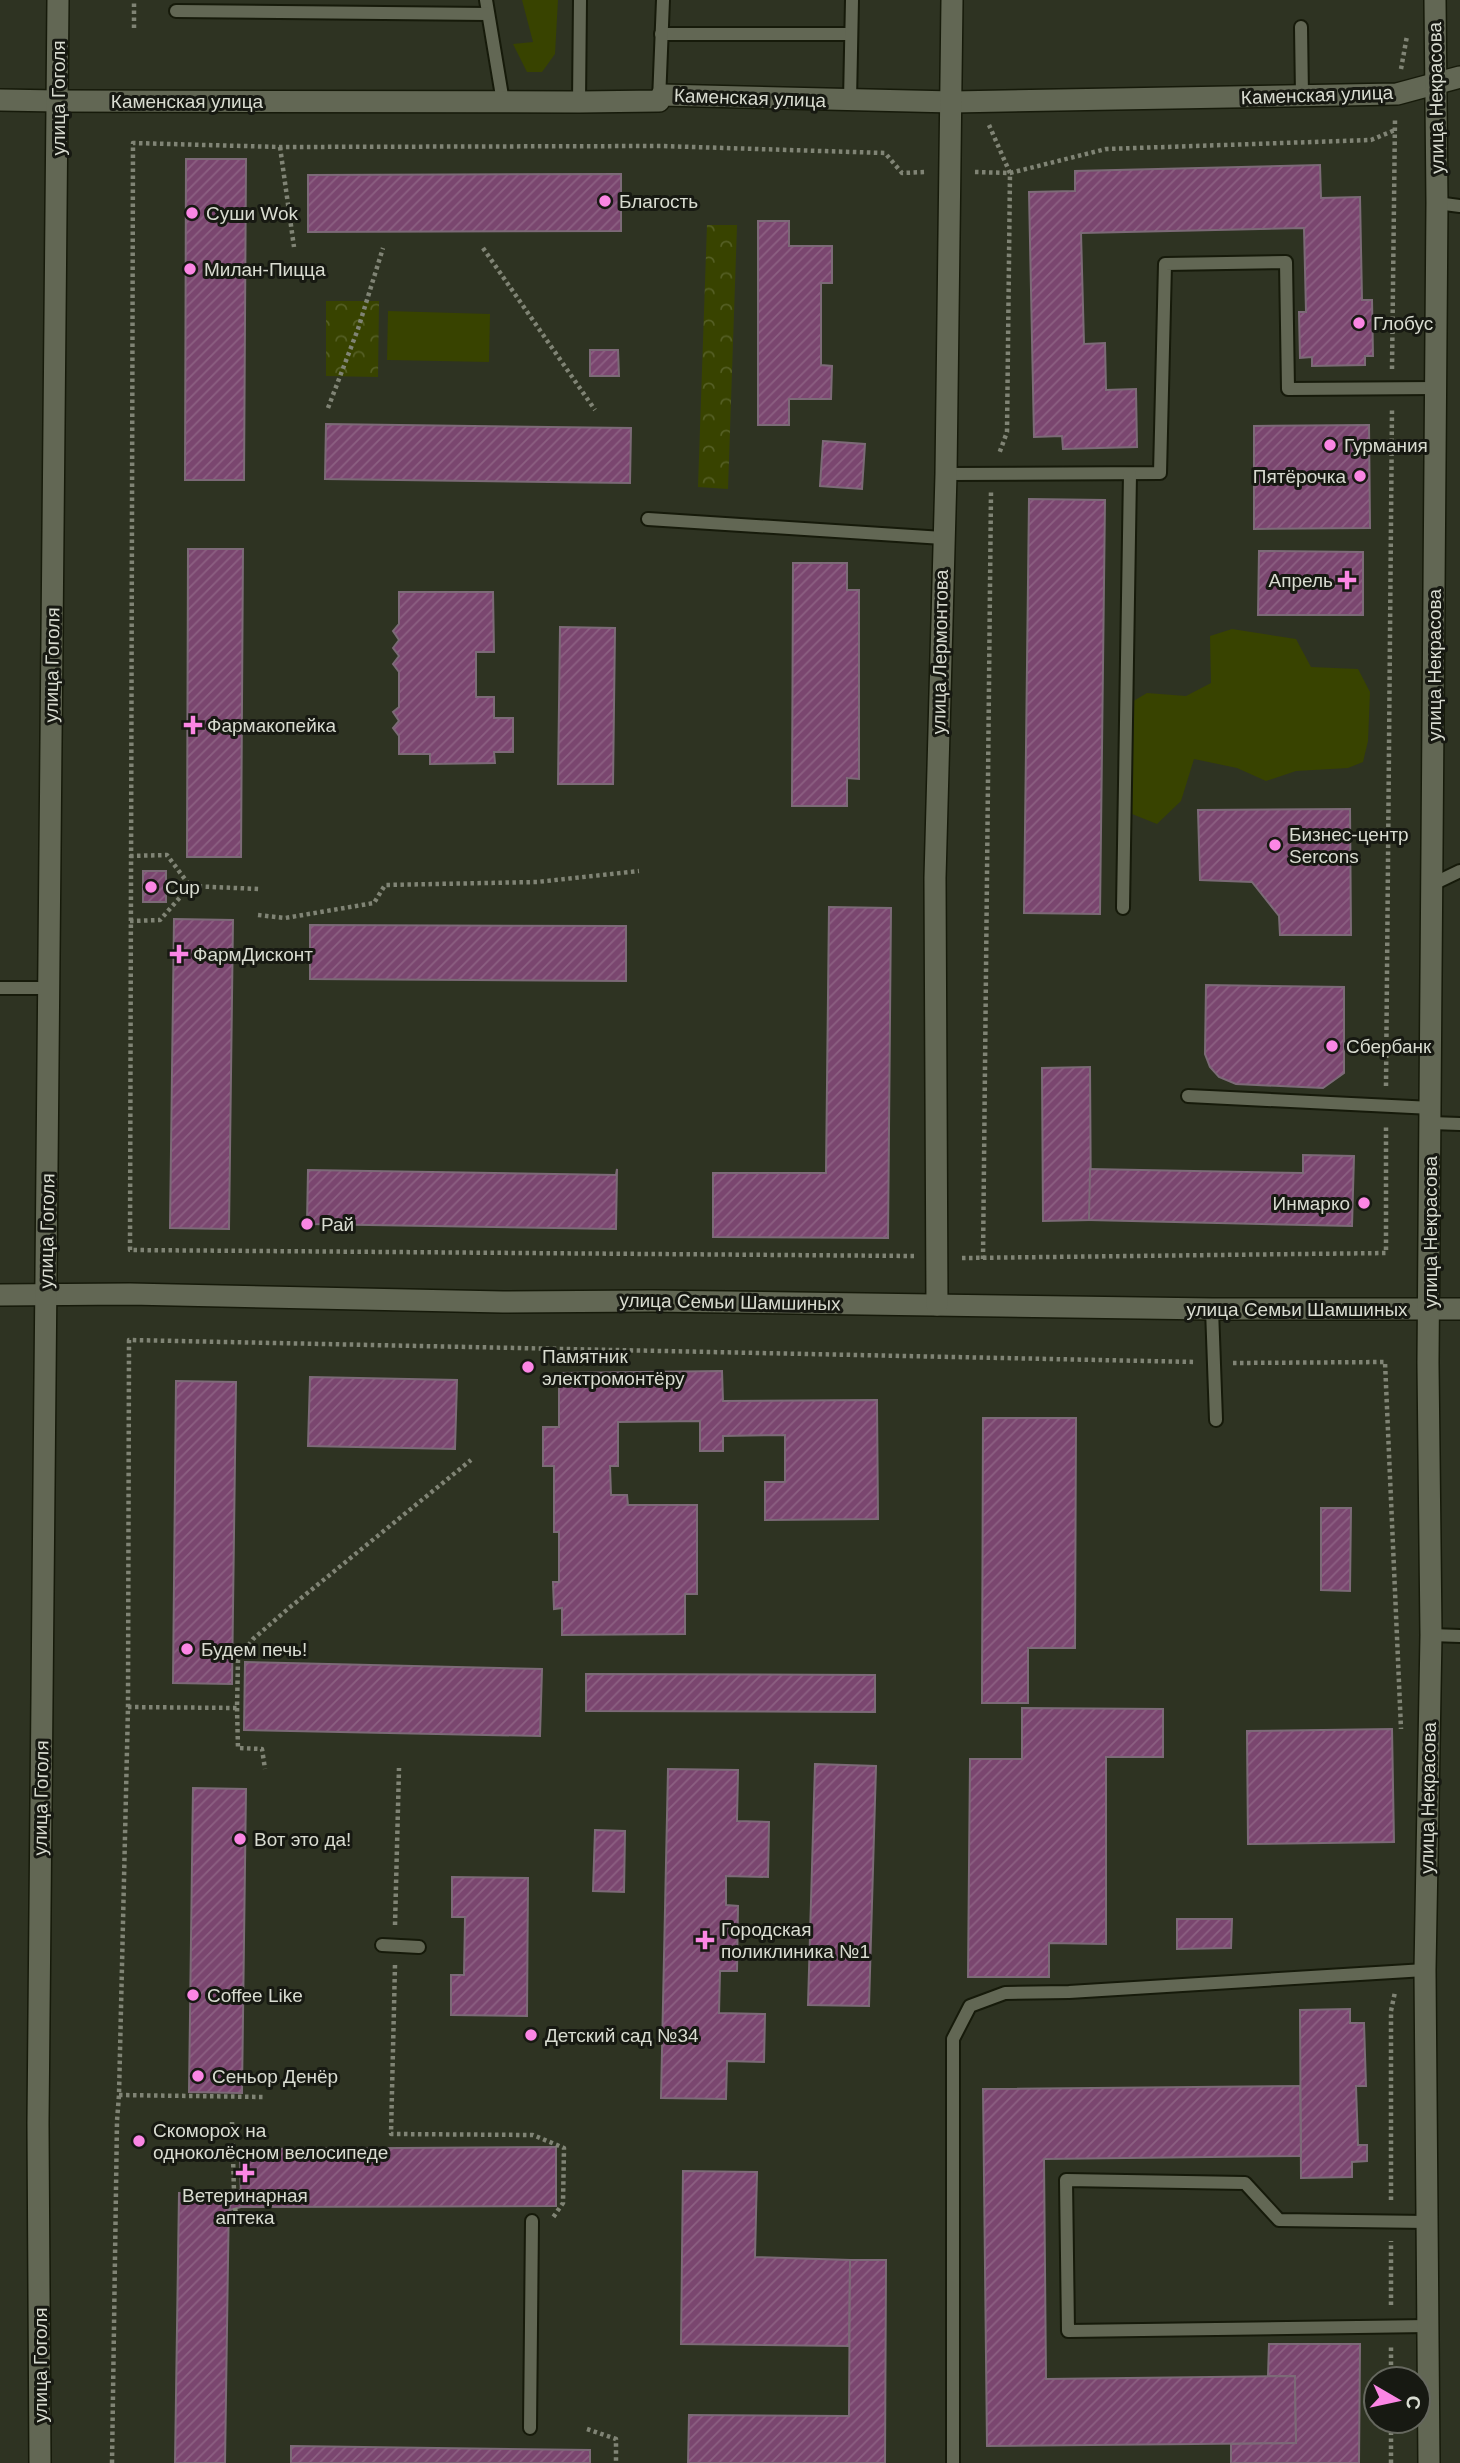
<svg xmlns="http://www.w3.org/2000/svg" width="1460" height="2463" font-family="Arial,sans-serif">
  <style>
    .grass { fill: #384300 }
    .park { fill: url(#park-crowns) }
    .building { fill: url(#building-hatch); stroke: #7c6a77; stroke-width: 2 }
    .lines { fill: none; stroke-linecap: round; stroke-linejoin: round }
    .lane-casing { stroke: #161a0a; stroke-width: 16 }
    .street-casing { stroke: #161a0a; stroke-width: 24 }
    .secondary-casing { stroke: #161a0a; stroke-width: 24 }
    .path { stroke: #808475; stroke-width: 4.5; stroke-dasharray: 3.5 3.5; stroke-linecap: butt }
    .lane { stroke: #626754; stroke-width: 12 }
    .street { stroke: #626754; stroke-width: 21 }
    .secondary { stroke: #626754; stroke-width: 21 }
    .poi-dot { fill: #fb86e4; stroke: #171912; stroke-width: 2.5 }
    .labels { text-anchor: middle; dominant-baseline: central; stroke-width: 6; stroke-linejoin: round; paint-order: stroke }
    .street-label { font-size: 19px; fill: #d9dcd1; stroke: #171912 }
    .poi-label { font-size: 19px; fill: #d9dcd1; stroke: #171912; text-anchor: start }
  </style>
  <defs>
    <pattern id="park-crowns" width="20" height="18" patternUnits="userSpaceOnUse" patternTransform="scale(1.75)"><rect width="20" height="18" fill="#384300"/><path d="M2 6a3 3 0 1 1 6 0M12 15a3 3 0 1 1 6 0" fill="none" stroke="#545e24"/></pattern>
    <pattern id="building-hatch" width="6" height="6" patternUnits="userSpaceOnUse" patternTransform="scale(1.75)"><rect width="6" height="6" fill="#7a466f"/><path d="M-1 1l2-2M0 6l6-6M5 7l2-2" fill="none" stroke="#8c6082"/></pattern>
  </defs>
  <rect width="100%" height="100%" fill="#2e3322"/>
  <g class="grass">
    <path d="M522,0H558L555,54L542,72H527L513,44L533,42Z"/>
    <path d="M388,311L490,314L489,362L387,360Z"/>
    <path d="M1232,629L1296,639L1311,667L1358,669L1370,692L1368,741L1363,762L1348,768L1296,771L1266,781L1237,768L1194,759L1181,801L1157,824L1127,812L1130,703L1147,693L1186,696L1211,683L1210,636Z"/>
  </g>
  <g class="park">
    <path d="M707,225H737L728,489L698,487Z"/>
    <path d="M326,301H379L378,377L326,376Z"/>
  </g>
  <g class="building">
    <path d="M186,159H246L244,480H185Z"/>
    <path d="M1320,165L1321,198L1360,197L1362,300H1372L1373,356H1365V365L1312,366V357L1300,358L1299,312H1306L1304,228L1081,233L1084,344L1105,343L1106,390L1136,389L1137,447L1063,449L1062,436L1034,437L1029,192L1075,191V171Z"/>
    <path d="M621,174V231L308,232V175Z"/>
    <path d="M758,221H789V246H832V283H821V365L832,366L831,399H789V425H758Z"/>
    <path d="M590,350H618L619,376H590Z"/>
    <path d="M326,424L631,428L630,483L325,479Z"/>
    <path d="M1369,425L1370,528L1254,529V426Z"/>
    <path d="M823,441L865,444L862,489L820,486Z"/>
    <path d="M1029,499L1105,500L1100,914L1024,913Z"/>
    <path d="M188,549H243L241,857H187Z"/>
    <path d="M1259,551L1363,552V615H1258Z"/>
    <path d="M793,563H847V590H859V779L847,778V806H792Z"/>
    <path d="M399,592H493L494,652H476V697H494V718H513V752H494L495,763L430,764V754H399V736L393,728L399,721L393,712L399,707V672L393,664L399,656L393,648L399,640L393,631L399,624Z"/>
    <path d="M560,627L615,628L613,784H558Z"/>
    <path d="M1350,809L1351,935H1280L1279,916L1252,882L1200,880L1198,810Z"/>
    <rect x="143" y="871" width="23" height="31"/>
    <path d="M829,907L891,908L888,1238L713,1237V1173H826Z"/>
    <path d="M174,919L233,920L229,1229L170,1228Z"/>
    <path d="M310,925L626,926V981L310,979Z"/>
    <path d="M1206,985L1344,987V1073L1323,1088L1236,1084L1219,1077L1210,1067L1205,1054Z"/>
    <path d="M1090,1067L1091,1220L1043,1221L1042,1068Z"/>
    <path d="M1303,1155L1354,1156L1352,1226L1089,1220L1090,1169L1303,1173Z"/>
    <path d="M617,1169L616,1229L307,1224L308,1170L616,1175Z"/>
    <path d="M722,1371L723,1401L877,1400L878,1519L765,1520V1482H785V1435L723,1436V1451H700V1421L618,1422V1466H610L611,1495H627L628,1505H697V1594H685V1634L562,1635V1608L554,1609L553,1582H559V1532H554V1466H543V1427H559V1373Z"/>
    <path d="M310,1377L457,1380L455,1449L308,1446Z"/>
    <path d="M176,1381L236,1382L232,1684L173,1683Z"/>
    <path d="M983,1418H1076L1075,1648H1028V1703H982Z"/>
    <path d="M1321,1508H1351L1350,1591L1321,1590Z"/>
    <path d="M245,1662L542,1669L540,1736L244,1730Z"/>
    <path d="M586,1674L875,1675V1712L586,1711Z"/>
    <path d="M1022,1708L1163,1709V1757H1106V1944L1049,1943V1977H968L970,1759H1022Z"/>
    <path d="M1392,1729L1394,1842L1248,1844L1247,1731Z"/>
    <path d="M815,1764L876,1766L869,2006L808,2005Z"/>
    <path d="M668,1769L738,1770L737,1821L769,1822L768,1877L726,1876V1905L738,1906L737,1971H720L719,2013L765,2014L764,2062L727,2061L726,2099L661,2098Z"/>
    <path d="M193,1788L246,1789L242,2093L189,2092Z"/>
    <path d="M595,1830L625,1831L624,1892L593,1891Z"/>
    <path d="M452,1877L528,1878L527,2016L451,2015V1975H464L465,1917H452Z"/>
    <path d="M1177,1919H1232L1231,1948L1177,1949Z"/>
    <path d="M1350,2009V2023H1364L1366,2086H1356L1358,2145H1367V2161L1352,2162V2177L1301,2178L1300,2010Z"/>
    <path d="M1300,2086L1301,2156L1044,2159L1046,2379L1295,2376L1296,2443L987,2446L983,2089Z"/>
    <path d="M556,2147V2206L241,2207L240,2149Z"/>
    <path d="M683,2171L757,2172L755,2257L850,2260L849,2346L681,2344Z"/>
    <path d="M241,2190V2207L230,2210L229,2193Z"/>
    <path d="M179,2193H229L225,2463H175Z"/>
    <path d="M850,2260H886L885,2463H688L689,2415L849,2416Z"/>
    <path d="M1269,2344H1360L1359,2463H1231V2444L1296,2443L1295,2376H1268Z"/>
    <path d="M291,2446L590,2450V2463H291Z"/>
  </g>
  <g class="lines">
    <defs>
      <g id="lane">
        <path d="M486,0L503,102"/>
        <path d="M176,11L488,14"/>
        <path d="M1301,27L1302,96"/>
        <path d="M661,34H851"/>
        <path d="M659,101L663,0"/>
        <path d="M850,101L852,0"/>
        <path d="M579,102L580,0"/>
        <path d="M1437,203L1460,206"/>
        <path d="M946,474L1160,473L1165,264L1286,262L1288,389L1436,388"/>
        <path d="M648,519L943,538"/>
        <path d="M1433,884L1460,871"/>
        <path d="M1123,908L1130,474"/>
        <path d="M0,988H49"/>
        <path d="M1188,1096L1432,1108"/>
        <path d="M1431,1123L1460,1124"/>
        <path d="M1212,1309L1216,1420"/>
        <path d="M1431,1635L1460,1636"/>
        <path d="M382,1945L419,1947"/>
        <path d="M1427,2222L1279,2220L1245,2183L1066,2180L1068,2331L1428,2326"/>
        <path d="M530,2428L532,2221"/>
        <path d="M953,2463V2039L970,2006L1005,1993L1069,1992L1425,1970"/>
      </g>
      <g id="street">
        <path d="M58,101L579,102L659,101L662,95L953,102L1397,94L1460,77"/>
        <path d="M0,1295L130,1294L503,1302L652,1301L1212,1309H1460"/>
        <path d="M937,1305L935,878L946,474L952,0"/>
        <path d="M1429,2463L1425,1970L1431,1635L1428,1363L1437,203L1435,0"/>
      </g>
      <g id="secondary">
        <path d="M0,100L58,101"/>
        <path d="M40,2463L38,2123L58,0"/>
      </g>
    </defs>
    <use href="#lane" class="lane-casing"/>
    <use href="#street" class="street-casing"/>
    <use href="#secondary" class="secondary-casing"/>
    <g class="path">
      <path d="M134,28V0"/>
      <path d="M1401,69L1407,36"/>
      <path d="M989,125L1010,173L1007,432L999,454"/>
      <path d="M280,147L294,247"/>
      <path d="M975,172L1010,173L1106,149L1371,140L1395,130"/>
      <path d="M483,248L595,410"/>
      <path d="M1392,369L1395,119"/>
      <path d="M328,408L358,329L383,248"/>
      <path d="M130,856L167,855L190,886"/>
      <path d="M258,915L285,918L374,903L385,885L537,882L639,871"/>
      <path d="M130,921L160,920L190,886L259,889"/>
      <path d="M1386,1086L1392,409"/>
      <path d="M914,1256L130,1250L133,143L280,147L661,146L885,153L902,173L925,172"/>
      <path d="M962,1258L1386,1253V1127"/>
      <path d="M983,1259L991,492"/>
      <path d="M1233,1363L1385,1362L1401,1729"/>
      <path d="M128,1707L237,1708L238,1660L253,1639L289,1608L471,1460"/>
      <path d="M237,1708L238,1748L262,1749L265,1769"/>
      <path d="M395,1925L399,1768"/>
      <path d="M395,1965L391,2134L533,2135L564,2148L563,2203L552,2219"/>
      <path d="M119,2095L264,2097"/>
      <path d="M232,2122L234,2192"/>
      <path d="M1391,2200V2011L1395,1992"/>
      <path d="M235,2208L238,2225"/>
      <path d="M1391,2305V2241"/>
      <path d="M1391,2379V2346"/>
      <path d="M587,2429L616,2439V2463"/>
      <path d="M112,2463L117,2121L119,2095L128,1707L129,1340L1196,1362"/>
      <path d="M1391,2463V2421"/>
    </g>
    <use href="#lane" class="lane"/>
    <use href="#street" class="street"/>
    <use href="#secondary" class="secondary"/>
  </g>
  <g class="poi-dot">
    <circle cx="605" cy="201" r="7"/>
    <circle cx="192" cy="213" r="7"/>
    <circle cx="190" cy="269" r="7"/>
    <circle cx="1359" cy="323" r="7"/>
    <circle cx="1330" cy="445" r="7"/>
    <circle cx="1360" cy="476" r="7"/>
    <path d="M1343.5 569.5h7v7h7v7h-7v7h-7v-7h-7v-7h7z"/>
    <path d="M189.5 714.5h7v7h7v7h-7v7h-7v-7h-7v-7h7z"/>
    <circle cx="1275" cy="845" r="7"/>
    <circle cx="151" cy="887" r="7"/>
    <path d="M175.5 943.5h7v7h7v7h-7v7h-7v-7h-7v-7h7z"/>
    <circle cx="1332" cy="1046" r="7"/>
    <circle cx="1364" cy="1203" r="7"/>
    <circle cx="307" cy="1224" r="7"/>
    <circle cx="528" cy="1367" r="7"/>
    <circle cx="187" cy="1649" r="7"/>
    <circle cx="240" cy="1839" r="7"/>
    <path d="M701.5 1929.5h7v7h7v7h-7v7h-7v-7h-7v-7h7z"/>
    <circle cx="193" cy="1995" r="7"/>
    <circle cx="531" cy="2035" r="7"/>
    <circle cx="198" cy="2076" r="7"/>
    <circle cx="139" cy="2141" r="7"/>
    <path d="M241.5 2162.5h7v7h7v7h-7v7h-7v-7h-7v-7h7z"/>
  </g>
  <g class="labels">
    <g class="street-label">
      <text transform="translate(1317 95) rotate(-2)">Каменская улица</text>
      <text transform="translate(58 98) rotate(-90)">улица Гоголя</text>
      <text transform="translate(750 98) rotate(2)">Каменская улица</text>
      <text transform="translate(1436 98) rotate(-91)">улица Некрасова</text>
      <text x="187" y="101">Каменская улица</text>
      <text transform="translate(940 652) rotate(-89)">улица Лермонтова</text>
      <text transform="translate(52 665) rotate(-89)">улица Гоголя</text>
      <text transform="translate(1434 665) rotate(-90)">улица Некрасова</text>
      <text transform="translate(47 1231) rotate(-89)">улица Гоголя</text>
      <text transform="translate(1430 1232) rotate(-90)">улица Некрасова</text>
      <text transform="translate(730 1302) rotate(1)">улица Семьи Шамшиных</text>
      <text x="1297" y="1309">улица Семьи Шамшиных</text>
      <text transform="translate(41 1798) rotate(-89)">улица Гоголя</text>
      <text transform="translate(1428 1798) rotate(-89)">улица Некрасова</text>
      <text transform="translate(40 2365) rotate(-90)">улица Гоголя</text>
    </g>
    <g class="poi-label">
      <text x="619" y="201">Благость</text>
      <text x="206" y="213">Суши Wok</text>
      <text x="204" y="269">Милан-Пицца</text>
      <text x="1373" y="323">Глобус</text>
      <text x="1344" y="445">Гурмания</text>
      <text x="1346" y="476" text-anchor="end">Пятёрочка</text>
      <text x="1333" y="580" text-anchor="end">Апрель</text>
      <text x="207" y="725">Фармакопейка</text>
      <text x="1289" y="834">Бизнес-центр<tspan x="1289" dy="22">Sercons</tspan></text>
      <text x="165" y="887">Cup</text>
      <text x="193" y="954">ФармДисконт</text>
      <text x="1346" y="1046">Сбербанк</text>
      <text x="1350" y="1203" text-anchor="end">Инмарко</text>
      <text x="321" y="1224">Рай</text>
      <text x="542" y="1356">Памятник<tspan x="542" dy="22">электромонтёру</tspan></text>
      <text x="201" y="1649">Будем печь!</text>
      <text x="254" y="1839">Вот это да!</text>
      <text x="721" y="1929">Городская<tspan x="721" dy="22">поликлиника №1</tspan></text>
      <text x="207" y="1995">Coffee Like</text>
      <text x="545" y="2035">Детский сад №34</text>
      <text x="212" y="2076">Сеньор Денёр</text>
      <text x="153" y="2130">Скоморох на<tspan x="153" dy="22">одноколёсном велосипеде</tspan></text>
      <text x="245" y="2195" text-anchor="middle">Ветеринарная<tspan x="245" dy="22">аптека</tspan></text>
    </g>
  </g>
  <g transform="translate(1397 2400) rotate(99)"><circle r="33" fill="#171912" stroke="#65675e" stroke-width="2"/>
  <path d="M0-5L12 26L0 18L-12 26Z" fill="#fb86e4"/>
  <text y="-10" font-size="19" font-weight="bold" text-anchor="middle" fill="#d9dcd1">С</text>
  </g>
</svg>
